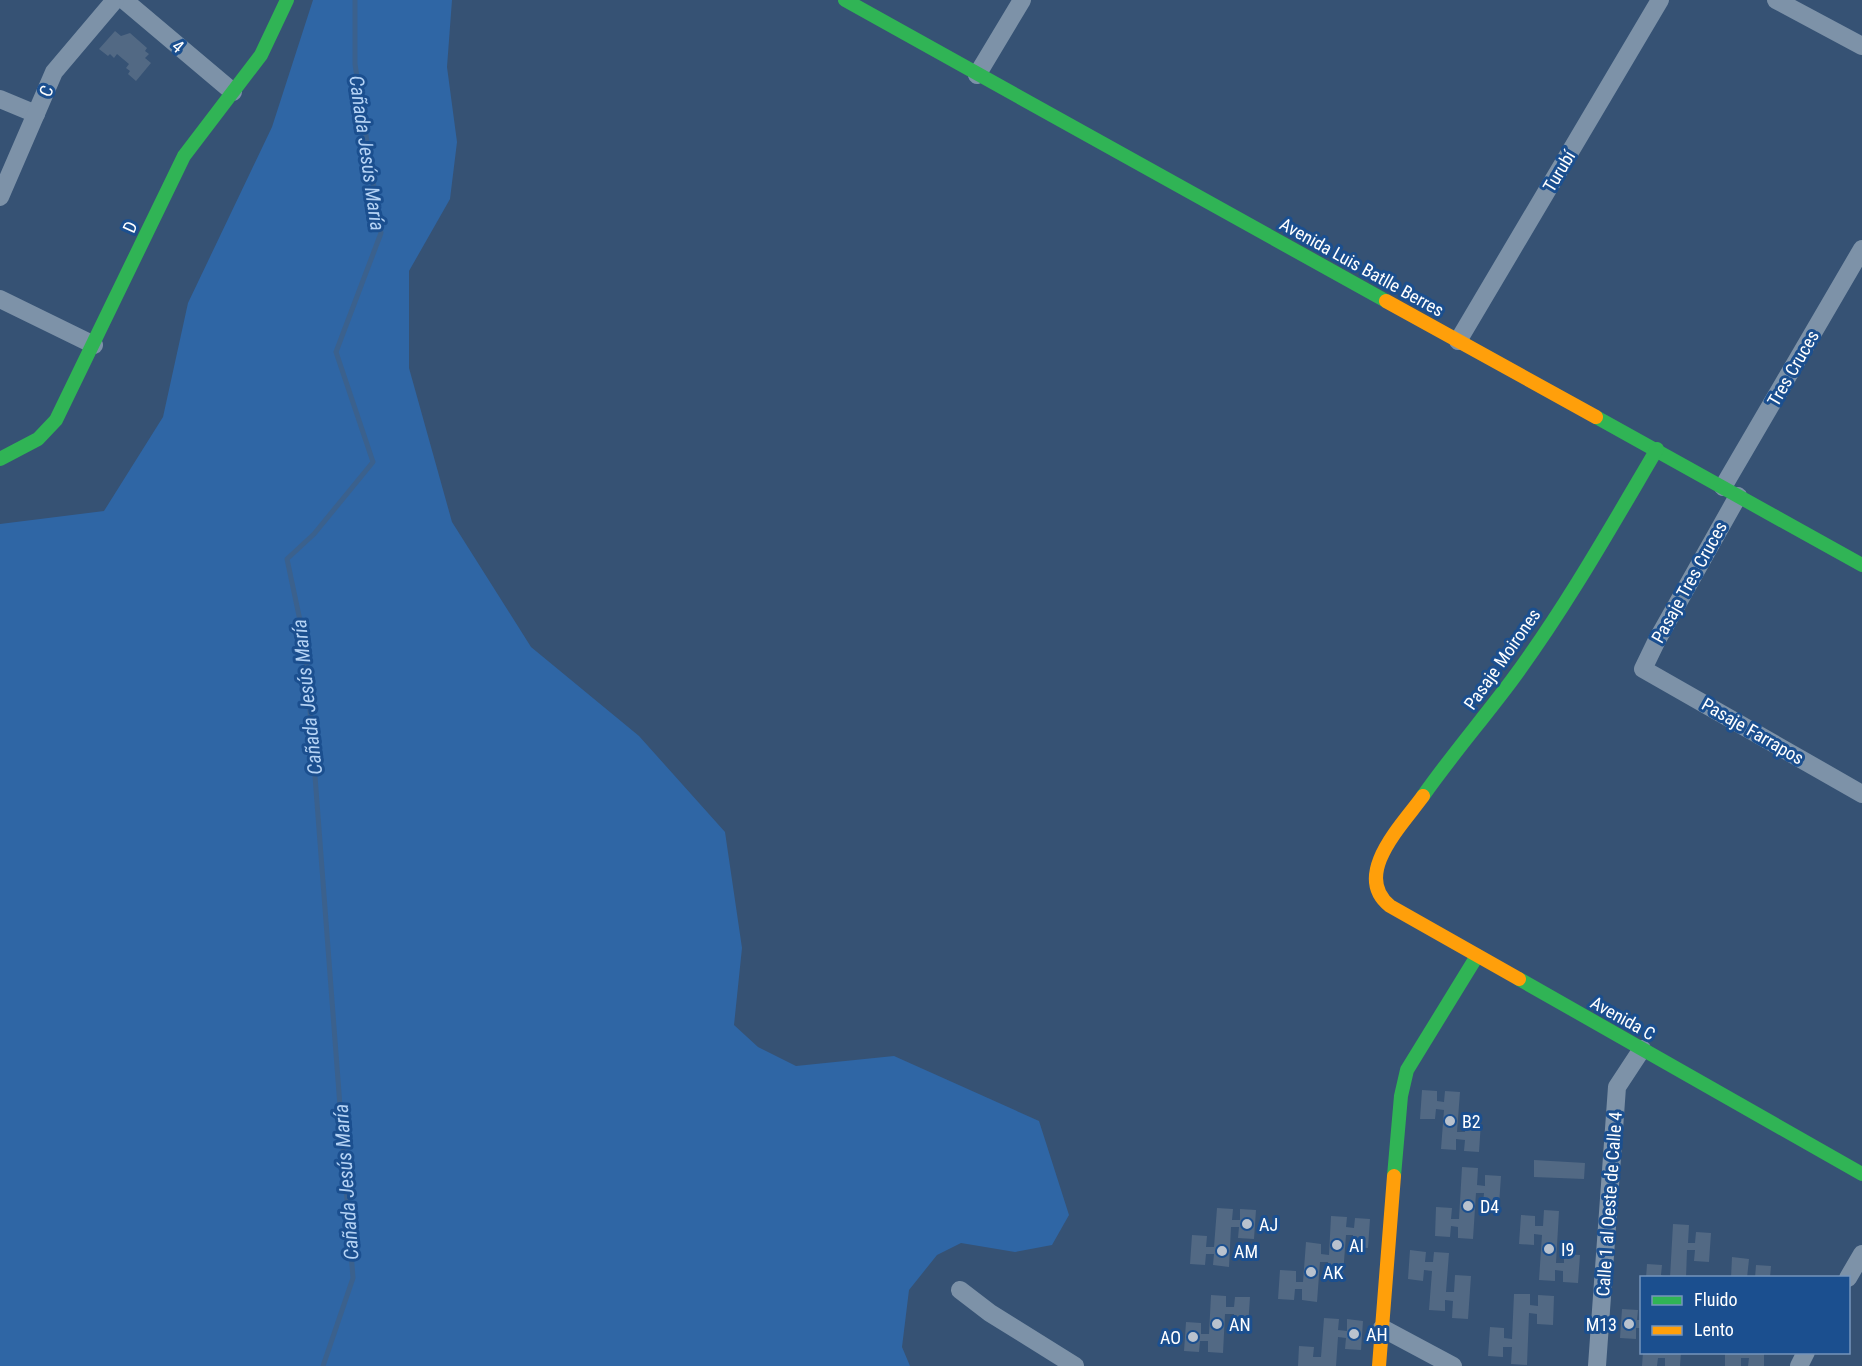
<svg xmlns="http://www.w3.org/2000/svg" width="1862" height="1366" font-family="'Roboto Condensed',sans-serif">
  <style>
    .green { fill: #2f66a5 }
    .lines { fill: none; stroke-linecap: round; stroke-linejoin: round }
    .stream { stroke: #3b618d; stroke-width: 5 }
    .building { fill: #526984 }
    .street { stroke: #7d92a8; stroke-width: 18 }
    .fast { stroke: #30b455; stroke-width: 14 }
    .slow { stroke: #ff9f0a; stroke-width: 14 }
    .poi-dot { fill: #b9c2ce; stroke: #1b4f8f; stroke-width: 2 }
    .labels { text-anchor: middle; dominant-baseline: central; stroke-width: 6; stroke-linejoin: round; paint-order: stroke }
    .street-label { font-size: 18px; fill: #fff; stroke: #1b4f8f }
    .poi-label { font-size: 18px; fill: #fff; stroke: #1b4f8f; text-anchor: start }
    .water-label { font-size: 20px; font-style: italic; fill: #b5d3f5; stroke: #1b4f8f }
  </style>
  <rect width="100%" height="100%" fill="#365274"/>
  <path class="green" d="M313,0H452L447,67L457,142L450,199L409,271V368L452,522L531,647L639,736L725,832L742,948L734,1025L758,1047L796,1066L894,1056L1039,1121L1069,1215L1052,1245L1015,1252L961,1243L937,1255L909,1290L902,1347L910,1366H0V524L104,511L163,417L188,303L272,127Z"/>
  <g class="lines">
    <path class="stream" d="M323,1366L353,1278L305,644L287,559L314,534L373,462L336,352L381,233L355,64V0"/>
  </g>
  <g class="building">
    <path d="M115,31L121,36L130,33L147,48L145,51L149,54L145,58L151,63L136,81L128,74L130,71L126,68L129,64L117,54L114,58L110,54L108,56L99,49Z"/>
    <path d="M1422,1090L1437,1091V1101L1444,1102L1445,1091L1460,1092L1457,1132H1465L1466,1121L1481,1122L1479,1152L1464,1151L1465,1140L1456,1139V1150L1441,1149L1444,1110L1436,1109L1435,1119H1420Z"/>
    <path d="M1534,1160L1585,1163L1584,1179L1534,1177Z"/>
    <path d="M1462,1167L1478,1168L1477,1185L1485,1186V1175L1501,1176L1499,1205L1483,1204L1484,1193H1476L1473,1239L1458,1238V1227L1451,1226L1450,1237L1435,1236L1436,1207L1452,1208L1451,1219H1459Z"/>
    <path d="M1217,1208L1233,1209L1232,1220H1240V1209L1256,1210L1254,1239L1238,1238L1239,1227H1231L1229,1267L1213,1265L1214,1254H1206L1205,1265L1190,1264L1192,1235L1207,1236L1206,1247H1214Z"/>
    <path d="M1544,1210L1559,1211L1556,1263H1564V1254L1580,1255L1578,1283L1563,1282V1271L1555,1270V1281L1539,1280L1542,1235L1534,1234V1245L1519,1244L1521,1215L1535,1216V1226H1543Z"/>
    <path d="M1331,1216L1347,1217L1346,1227L1354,1228L1355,1218L1370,1219L1368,1248L1353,1247V1235H1346L1343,1275L1327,1274L1328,1262H1320L1317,1302L1302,1300V1289H1295L1294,1300L1278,1299L1280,1270L1296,1271V1282H1303L1306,1242L1321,1244V1254L1329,1255Z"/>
    <path d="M1673,1224L1689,1225L1688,1243H1695L1696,1232L1711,1233L1709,1262L1694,1261L1695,1250H1687L1686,1278H1670Z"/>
    <path d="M1410,1250L1426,1252L1425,1262H1433L1434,1252L1449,1253L1446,1292H1454L1455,1275L1471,1276L1468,1319L1452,1318L1453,1301L1445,1300V1311L1429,1310L1432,1271L1424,1270L1423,1281L1408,1279Z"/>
    <path d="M1732,1257L1749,1259L1747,1278H1731Z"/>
    <path d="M1647,1264L1662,1265L1661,1275L1667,1278H1646Z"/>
    <path d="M1756,1265L1771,1266L1770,1278H1755Z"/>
    <path d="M1514,1294H1530V1305L1538,1306V1295L1554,1296L1553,1325L1537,1324V1314L1529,1313L1527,1365L1511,1364L1512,1347H1503V1357L1488,1356L1490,1327L1504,1328V1338L1512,1339Z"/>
    <path d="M1211,1295L1226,1296V1307H1234L1235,1297H1250L1248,1327L1233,1326L1234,1314H1225L1223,1353L1208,1352V1341H1200L1199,1352L1184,1351L1186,1322L1201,1323V1334H1209Z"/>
    <path d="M1622,1309L1638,1310L1637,1320H1642V1328H1636V1339L1620,1338Z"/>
    <path d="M1324,1318L1339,1319L1338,1330L1347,1331V1319L1363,1321L1361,1350L1345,1349L1346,1338L1338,1337L1336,1366H1298L1299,1346L1314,1347L1313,1357H1321Z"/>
    <path d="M1643,1352H1681L1680,1366H1665V1358H1658L1657,1366H1642Z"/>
    <path d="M1725,1352H1764V1366H1748L1749,1358H1741V1366H1725Z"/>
  </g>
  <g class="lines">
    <g class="street">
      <path d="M124,0L233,92"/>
      <path d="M1776,0L1862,46"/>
      <path d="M977,75L1022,0"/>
      <path d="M0,99L36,114"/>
      <path d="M0,197L54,72L115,0"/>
      <path d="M0,299L94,345"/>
      <path d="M1458,341L1660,0"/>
      <path d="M1723,487L1862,249"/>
      <path d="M1738,496L1657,640L1643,669L1862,794"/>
      <path d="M1848,1278L1862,1254"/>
      <path d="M960,1290L990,1313L1075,1366"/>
      <path d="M1382,1328L1453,1366"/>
      <path d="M1597,1366L1617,1087L1642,1049"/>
      <path d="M1799,1366L1806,1352"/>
    </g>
    <g class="fast">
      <path d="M845,0L1386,301"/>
      <path d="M1596,417L1862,565"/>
      <path d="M0,459L38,439L56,420L184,156L261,55L287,0"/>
      <path d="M1423,796C1451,756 1483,719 1512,680C1566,607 1611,527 1657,449"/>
      <path d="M1519,979L1862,1174"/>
      <path d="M1394,1176L1401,1096L1407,1070L1477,956"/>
    </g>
    <g class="slow">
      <path d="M1386,301L1596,417"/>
      <path d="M1423,796C1403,824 1351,875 1390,906L1519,979"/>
      <path d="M1379,1366L1394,1176"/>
    </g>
  </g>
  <g class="poi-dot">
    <circle cx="1450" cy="1121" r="6"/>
    <circle cx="1468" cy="1206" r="6"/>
    <circle cx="1247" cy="1224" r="6"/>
    <circle cx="1337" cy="1245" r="6"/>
    <circle cx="1549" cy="1249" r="6"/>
    <circle cx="1222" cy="1251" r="6"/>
    <circle cx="1311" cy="1272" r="6"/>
    <circle cx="1217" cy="1324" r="6"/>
    <circle cx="1629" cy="1324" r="6"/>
    <circle cx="1354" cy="1334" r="6"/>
    <circle cx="1193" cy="1337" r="6"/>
  </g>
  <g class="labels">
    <g class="street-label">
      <text transform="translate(178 46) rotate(40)">4</text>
      <text transform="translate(46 91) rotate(-67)">C</text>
      <text transform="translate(1559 171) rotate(-59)">Turubí</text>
      <text transform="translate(130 227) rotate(-66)">D</text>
      <text transform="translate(1362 267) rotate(29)">Avenida Luis Batlle Berres</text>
      <text transform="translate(1793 368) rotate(-60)">Tres Cruces</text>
      <text transform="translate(1689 582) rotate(-61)">Pasaje Tres Cruces</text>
      <text transform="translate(1502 659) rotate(-55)">Pasaje Moirones</text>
      <text transform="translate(1753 731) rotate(30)">Pasaje Farrapos</text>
      <text transform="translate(1623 1018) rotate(29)">Avenida C</text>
      <text transform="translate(1609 1204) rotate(-86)">Calle 1 al Oeste de Calle 4</text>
    </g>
    <g class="poi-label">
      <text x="1462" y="1121">B2</text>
      <text x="1480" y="1206">D4</text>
      <text x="1259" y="1224">AJ</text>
      <text x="1349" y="1245">AI</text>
      <text x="1561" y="1249">I9</text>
      <text x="1234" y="1251">AM</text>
      <text x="1323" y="1272">AK</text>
      <text x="1229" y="1324">AN</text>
      <text x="1617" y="1324" text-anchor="end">M13</text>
      <text x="1366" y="1334">AH</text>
      <text x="1181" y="1337" text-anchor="end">AO</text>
    </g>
    <g class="water-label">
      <text transform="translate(367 153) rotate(82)">Cañada Jesús María</text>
      <text transform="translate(307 697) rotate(-96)">Cañada Jesús María</text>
      <text transform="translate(346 1182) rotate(-94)">Cañada Jesús María</text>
    </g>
  </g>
  <rect x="1640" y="1276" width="210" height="78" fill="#1b4f8f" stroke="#7695bc" stroke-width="1.5"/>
  <rect x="1652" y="1296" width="30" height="9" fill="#30b455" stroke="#7695bc" stroke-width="1.5"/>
  <text x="1694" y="1306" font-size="18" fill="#ffffff">Fluido</text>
  <rect x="1652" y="1326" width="30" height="9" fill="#ff9f0a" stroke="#7695bc" stroke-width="1.5"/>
  <text x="1694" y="1336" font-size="18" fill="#ffffff">Lento</text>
</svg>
